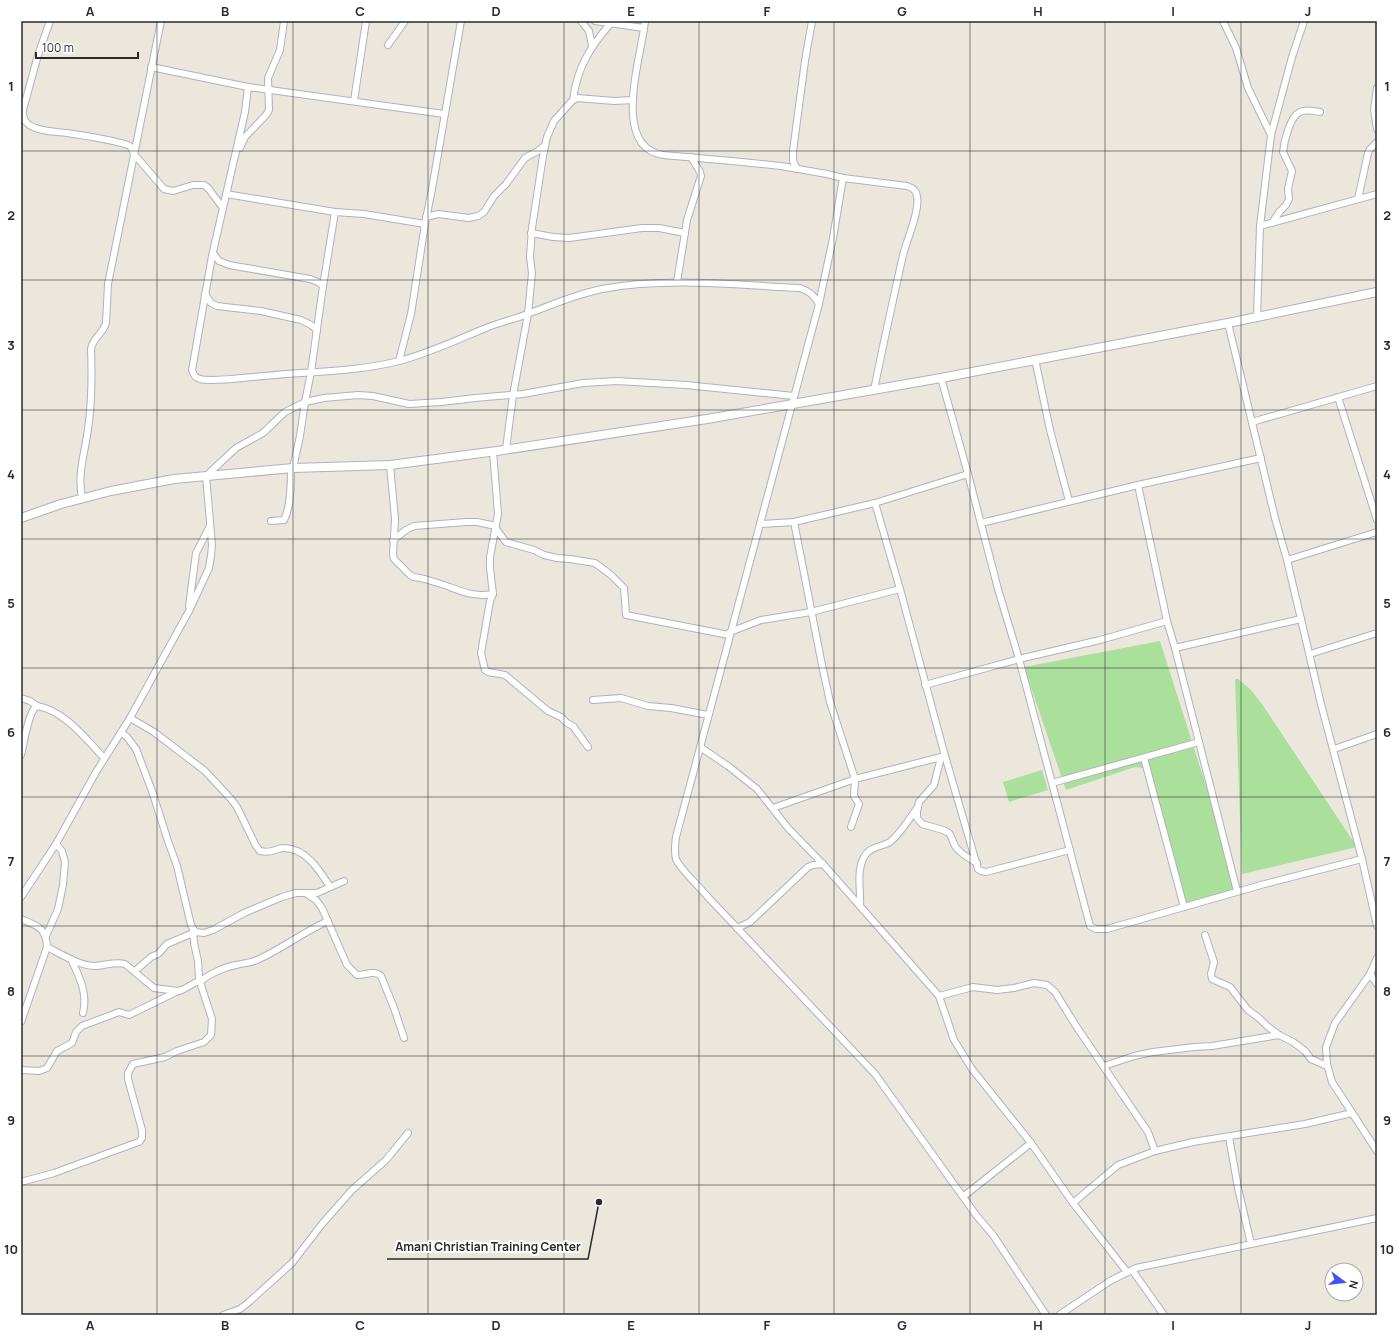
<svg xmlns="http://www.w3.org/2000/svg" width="1398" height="1336" font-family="Manrope,sans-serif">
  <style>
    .green { fill: #abdf9c }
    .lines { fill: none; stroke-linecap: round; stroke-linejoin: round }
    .minor-casing { stroke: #b0b1bd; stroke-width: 8 }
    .tertiary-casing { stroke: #b0b1bd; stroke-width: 10 }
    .minor { stroke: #fff; stroke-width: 6 }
    .tertiary { stroke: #fff; stroke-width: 8 }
    .grid { fill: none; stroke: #2a2a2a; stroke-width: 1; stroke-opacity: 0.55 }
    .leader { fill: none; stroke: #2a2a2a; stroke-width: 1.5 }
    .callout-dot { fill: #2a2a2a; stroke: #fff; stroke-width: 1.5 }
    .callout-label { font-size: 12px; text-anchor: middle; font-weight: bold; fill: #2a2a2a; stroke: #fff; stroke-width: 4; stroke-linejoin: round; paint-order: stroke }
    .neatline { fill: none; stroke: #2a2a2a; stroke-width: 1.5 }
    .grid-label { font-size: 13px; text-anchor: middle; font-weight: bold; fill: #2a2a2a }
  </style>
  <rect width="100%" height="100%" fill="#ebe7dd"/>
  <g class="green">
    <path d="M1160,641L1240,893L1187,908L1150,769L1135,767L1066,790L1024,667Z"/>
    <path d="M1235,679H1238L1250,689L1262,704L1357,847L1242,874Z"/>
    <path d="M1042,770L1048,790L1009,802L1003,782Z"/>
  </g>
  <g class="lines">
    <defs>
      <g id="minor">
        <path d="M50,21L38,55L23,110C23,116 23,120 28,124C36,131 57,132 67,133C88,136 108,139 128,145L131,147L134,154L164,189L173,191L193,185H204L208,188L223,208"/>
        <path d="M581,21L589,31L592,46"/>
        <path d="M595,21L644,28"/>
        <path d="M645,21C642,55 610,147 663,155L732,161L781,166L827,174L843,178L907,186C913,188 916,190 917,196C920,211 907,239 903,255C893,300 883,345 874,390"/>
        <path d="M1223,21L1236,48L1248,88L1271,135"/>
        <path d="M388,45L405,21"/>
        <path d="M151,67L248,87L444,114"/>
        <path d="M248,87L245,112L212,256L192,370C193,374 196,378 200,379C211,382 241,378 253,377C303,371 355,373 403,360C431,352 459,339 486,328C500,322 516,319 530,313C554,304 577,294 602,289C668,277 734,285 800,288C809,291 814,295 819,304"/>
        <path d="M1377,88L1374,110L1377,129"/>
        <path d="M573,100C577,68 590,47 611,23"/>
        <path d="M354,101L366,21"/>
        <path d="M240,148L245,137L266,115L269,110L268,78L280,50L284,21"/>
        <path d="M797,169L793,161V151L805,61L812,21"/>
        <path d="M843,178L833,238L819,304L676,837C675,844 674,851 676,859C680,869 698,885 706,895L875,1074L976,1215L993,1235L1046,1315"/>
        <path d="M226,194L335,212L364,214L425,224"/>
        <path d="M1358,199L1368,153L1370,149L1377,142"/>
        <path d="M426,217L438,214L469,218L478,216L484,212L494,196L506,184L525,158L538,151L545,145"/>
        <path d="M1272,223L1280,211L1286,205L1289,199L1288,189L1292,171L1283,152C1284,142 1290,116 1300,112C1306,109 1313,111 1320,112"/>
        <path d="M1260,226L1377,194"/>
        <path d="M531,233L553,237L569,238L642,228H659L685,233"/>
        <path d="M213,253L219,261L229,265L310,279L318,282L323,286"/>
        <path d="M677,282L687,220L701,176L700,172L691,157"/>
        <path d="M205,294L211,303L217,306L261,311L301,320L311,325L317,330"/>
        <path d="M1257,318L1260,226L1271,135L1292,57L1304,21"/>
        <path d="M1228,323L1275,518L1287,560L1321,704L1362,859L1377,926"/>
        <path d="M1035,359L1050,430L1069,501"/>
        <path d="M399,361L411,314L425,224L432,189L461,21"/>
        <path d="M941,378L968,474L998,589L1019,659L1090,926L1096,929H1107L1261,885L1362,859"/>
        <path d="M1338,397L1377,520"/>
        <path d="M1252,422L1377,386"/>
        <path d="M506,449L513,395L528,314L532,273L530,257L532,228L543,156L547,137L554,121L572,101L577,98L614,101L633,100"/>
        <path d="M493,451L498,514L490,557V568L493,594L490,601L481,653L485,670L488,672L505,675L548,711L561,717L567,723L573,726L588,747"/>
        <path d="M390,465L395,519L393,554L394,559L410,575L414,577C422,578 430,580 438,583C458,589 471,598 493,594"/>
        <path d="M293,468L300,436L305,402L311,372L323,286L335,212"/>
        <path d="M1138,485L1167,621L1175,648L1237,891"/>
        <path d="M82,498C77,474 85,453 88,429C92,402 92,375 91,349C93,337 103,334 106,323L108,284L161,21"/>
        <path d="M875,503L900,589L945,756L978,869L981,871L986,872L1070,850"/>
        <path d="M271,521L284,520C291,507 291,483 291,469"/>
        <path d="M794,522L821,660L830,702L855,779L854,796L859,804L851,827"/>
        <path d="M981,523L1138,485L1261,458"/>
        <path d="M760,524L794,522L875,503L968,474"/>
        <path d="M496,529L506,542L534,550L544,555L557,558L570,559L595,563L611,575L624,588L626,615L729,635"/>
        <path d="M393,540L406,530L414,526L466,522H477L496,526"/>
        <path d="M1287,560L1377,532"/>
        <path d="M189,606L196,553L210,526"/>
        <path d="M730,632L761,620L811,612L900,589"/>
        <path d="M1175,648L1301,619"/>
        <path d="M1310,654L1377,633"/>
        <path d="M925,685L1019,659L1100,640L1167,621"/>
        <path d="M21,698L30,701L37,706"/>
        <path d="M593,700L621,698L648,706L671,708L708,715"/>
        <path d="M130,718L154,732L205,771L231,799L237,807L256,846L260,851C274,854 275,848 284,848C306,848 320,871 330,887"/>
        <path d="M121,732L127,737L136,749L152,791L168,841L177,866L191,925L195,932L204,933L213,930L244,913L282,897L296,893H317L344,881"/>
        <path d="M700,747L728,766L757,789L788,828L823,864L939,996L954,1040L972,1069L1031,1143L1073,1203L1127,1272"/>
        <path d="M1334,749L1377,734"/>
        <path d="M21,755C24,744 28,711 37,706C64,710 86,739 104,758"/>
        <path d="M941,757L934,785L919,802L917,812V818L922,824L943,830L949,833C952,837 953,842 955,846C960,854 969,858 977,863"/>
        <path d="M1144,758L1184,907"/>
        <path d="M1052,783L1199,742"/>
        <path d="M773,808L855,779L945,756"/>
        <path d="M307,894L316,900L322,908L347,965L357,975C366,975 374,970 381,976L394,1008L404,1038"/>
        <path d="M21,897L56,844L96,772L130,718L168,649L189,611L209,568L211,556L212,545L206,476L236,448L263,433L285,412L305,402L324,398L358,395L373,396L409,404L442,402L475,398L523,394L583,383L617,381L686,385L794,396"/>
        <path d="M860,906C861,890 856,872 864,857C870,846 882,847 890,842C901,833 909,819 917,808"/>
        <path d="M21,919C37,926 46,927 47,947L21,1022"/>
        <path d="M737,928L750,922L808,867L813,865L823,864"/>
        <path d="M1205,935L1214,962L1211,974L1212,979L1230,987L1248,1010L1259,1018L1267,1026L1279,1035L1293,1042L1305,1051L1311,1059L1327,1066"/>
        <path d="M46,936L58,909L63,885L65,862L62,851L56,844"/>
        <path d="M47,947C61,954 78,965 94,966C104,966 115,961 125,964L154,988L178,991L182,990L200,980"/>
        <path d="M1377,958L1370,974L1335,1023L1326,1047L1327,1064L1332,1082L1377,1151"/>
        <path d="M71,959C79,976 88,993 83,1013"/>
        <path d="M135,971L151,957L158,954L167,944L193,933"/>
        <path d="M1370,974L1377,984"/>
        <path d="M200,982C209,974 224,967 236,965C244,963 250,963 257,960C282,949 303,932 328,921"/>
        <path d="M939,996L973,987L997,990L1014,988L1034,983L1047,985L1055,992L1076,1026L1148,1132L1155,1151L1118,1165L1073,1203"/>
        <path d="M1104,1066L1134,1056L1153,1052L1194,1047L1212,1046L1279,1035"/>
        <path d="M21,1070L39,1071L47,1068L57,1051L72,1043L76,1032L82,1026L119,1012L129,1015L178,991"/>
        <path d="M1229,1137L1238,1188L1251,1244"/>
        <path d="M1155,1151L1193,1142L1305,1124L1352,1113"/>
        <path d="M21,1182L54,1173L133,1144L139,1142L142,1138V1130L128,1079V1073L133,1064L165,1057L177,1051L204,1042L211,1035L212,1019L199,979L198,961L194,943L193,930"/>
        <path d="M964,1196L1031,1143"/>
        <path d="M1132,1270L1164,1315"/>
        <path d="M223,1315L240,1309L249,1302L292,1263L322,1224L352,1190L386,1160L408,1133"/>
        <path d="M1059,1315L1110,1281L1136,1268L1377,1218"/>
      </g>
      <path id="tertiary" d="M21,518L61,504L111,491L174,479L293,468L390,465L497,451L707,419L941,378L1228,323L1377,292"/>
    </defs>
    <use href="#minor" class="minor-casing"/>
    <use href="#tertiary" class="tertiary-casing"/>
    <use href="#minor" class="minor"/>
    <use href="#tertiary" class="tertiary"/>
  </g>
  <path class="grid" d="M157,21V1315M293,21V1315M428,21V1315M564,21V1315M699,21V1315M834,21V1315M970,21V1315M1105,21V1315M1241,21V1315M21,151H1377M21,280H1377M21,410H1377M21,539H1377M21,668H1377M21,797H1377M21,926H1377M21,1056H1377M21,1185H1377"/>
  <path class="leader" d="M599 1202L588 1259H387"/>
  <circle class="callout-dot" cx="599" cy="1202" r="4"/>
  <g class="callout-label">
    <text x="488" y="1251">Amani Christian Training Center</text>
  </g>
  <rect width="1398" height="1336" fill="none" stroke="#ffffff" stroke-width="44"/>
  <g transform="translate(1344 1282) rotate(105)"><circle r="19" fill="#ffffff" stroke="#aaaaaa"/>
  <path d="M0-3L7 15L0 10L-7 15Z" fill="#4550f0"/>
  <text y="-6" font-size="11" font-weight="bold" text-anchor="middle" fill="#2a2a2a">N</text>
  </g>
  <path d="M36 52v6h102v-6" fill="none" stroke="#2a2a2a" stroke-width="2"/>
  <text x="42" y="52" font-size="12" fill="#2a2a2a" stroke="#ffffff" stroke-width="3" paint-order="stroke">100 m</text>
  <rect x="22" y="22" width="1354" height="1292" class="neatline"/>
  <g class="grid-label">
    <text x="90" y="16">A</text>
    <text x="225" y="16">B</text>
    <text x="360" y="16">C</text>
    <text x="496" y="16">D</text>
    <text x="631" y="16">E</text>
    <text x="767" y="16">F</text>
    <text x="902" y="16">G</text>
    <text x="1038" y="16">H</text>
    <text x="1173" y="16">I</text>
    <text x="1308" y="16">J</text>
    <text x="11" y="91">1</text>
    <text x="1387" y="91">1</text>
    <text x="11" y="220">2</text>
    <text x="1387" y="220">2</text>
    <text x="11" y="350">3</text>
    <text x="1387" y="350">3</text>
    <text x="11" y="479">4</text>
    <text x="1387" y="479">4</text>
    <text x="11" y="608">5</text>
    <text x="1387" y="608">5</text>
    <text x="11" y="737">6</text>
    <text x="1387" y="737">6</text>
    <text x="11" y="866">7</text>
    <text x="1387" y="866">7</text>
    <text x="11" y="996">8</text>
    <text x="1387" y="996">8</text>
    <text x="11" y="1125">9</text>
    <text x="1387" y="1125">9</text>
    <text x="11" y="1254">10</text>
    <text x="1387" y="1254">10</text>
    <text x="90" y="1330">A</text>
    <text x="225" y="1330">B</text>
    <text x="360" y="1330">C</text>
    <text x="496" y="1330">D</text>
    <text x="631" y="1330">E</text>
    <text x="767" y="1330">F</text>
    <text x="902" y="1330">G</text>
    <text x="1038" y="1330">H</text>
    <text x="1173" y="1330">I</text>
    <text x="1308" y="1330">J</text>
  </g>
</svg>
